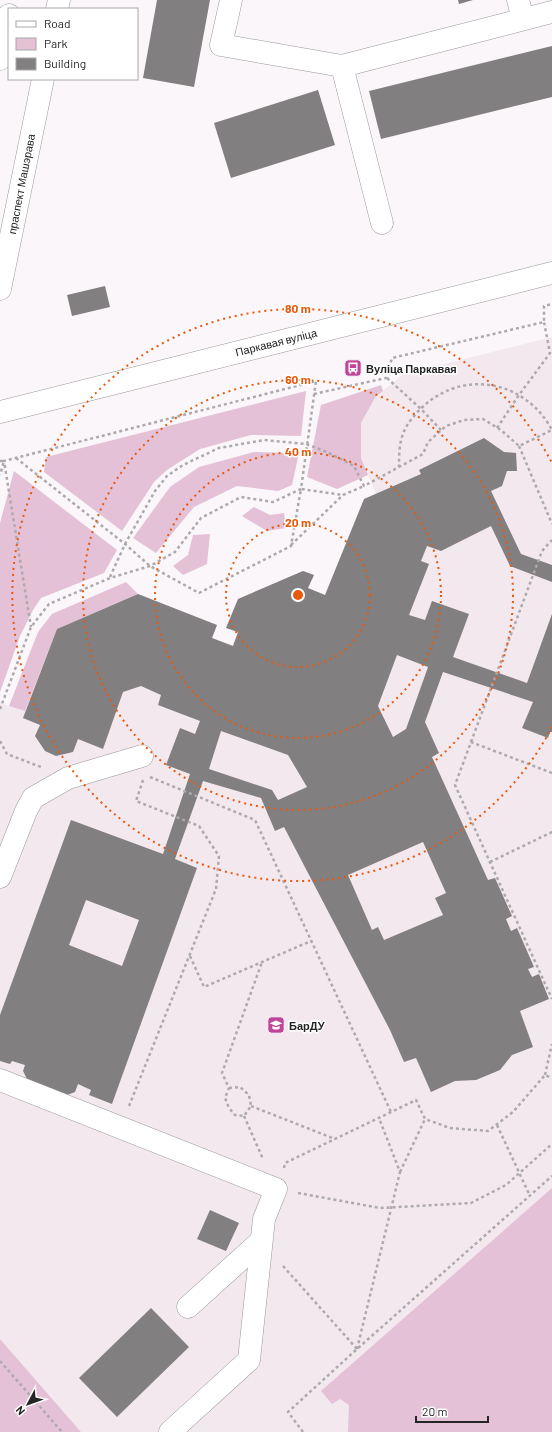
<svg xmlns="http://www.w3.org/2000/svg" width="552" height="1432" font-family="Barlow,sans-serif">
  <style>
    .built { fill: #f3e8ee }
    .green { fill: #e4c1d6 }
    .building { fill: #827f81; fill-rule: evenodd }
    .lines { fill: none; stroke-linecap: round; stroke-linejoin: round }
    .minor-casing { stroke: #9a9799; stroke-width: 23 }
    .major-casing { stroke: #9a9799; stroke-width: 23 }
    .path { stroke: #adaaad; stroke-width: 2.5; stroke-dasharray: 3 3; stroke-linecap: butt }
    .minor { stroke: #fff; stroke-width: 22 }
    .major { stroke: #fff; stroke-width: 22 }
    .ring { fill: none; stroke: #e8590c; stroke-width: 2; stroke-dasharray: 2 4 }
    .labels { text-anchor: middle; dominant-baseline: central; stroke-width: 3; stroke-linejoin: round; paint-order: stroke }
    .street-label { font-size: 11px; fill: #262526; stroke: #fff }
    .poi-label { font-size: 11px; font-weight: bold; fill: #262526; stroke: #fff; text-anchor: start }
    .centre { fill: #e8590c; stroke: #fff; stroke-width: 2 }
    .ring-label { font-size: 12px; text-anchor: middle; font-weight: bold; fill: #e8590c; stroke: #fff; stroke-width: 3; stroke-linejoin: round; paint-order: stroke }
  </style>
  <rect width="100%" height="100%" fill="#faf6f9"/>
  <path class="built" d="M552,337V1432H81L0,1339V703L25,711L57,629L138,594L217,625L212,638L232,646L238,633L226,628L238,599L303,571L314,575L308,588L325,595L364,499L376,494L361,458V423L376,396L404,374Z"/>
  <g class="green">
    <path d="M381,385L383,391L376,396L361,423V458L368,475L337,489L307,477L321,405Z"/>
    <path d="M306,391L301,436L251,435L200,449L167,470L154,482L122,531L44,472L46,457Z"/>
    <path d="M254,452L299,453L292,485L278,491L237,486L194,507L156,553L133,538L170,487L199,467Z"/>
    <path d="M14,471L117,550L104,573L41,598L33,610L20,636L0,692V523Z"/>
    <path d="M254,507L270,515L284,513L286,528L267,531L242,516Z"/>
    <path d="M210,534L207,564L183,575L173,566L188,555L193,535Z"/>
    <path d="M126,582L138,594L57,629L25,711L9,706L38,632L52,614Z"/>
    <path d="M552,1188V1432H348L349,1405L340,1399L332,1404L321,1391Z"/>
    <path d="M0,1339L81,1432H0Z"/>
  </g>
  <g class="building">
    <path d="M157,0H210L194,87L143,78Z"/>
    <path d="M458,0H473L459,4Z"/>
    <path d="M552,46V97L381,139L369,91Z"/>
    <path d="M318,90L335,145L231,178L214,123Z"/>
    <path d="M105,286L110,307L72,316L67,295Z"/>
    <path d="M484,438L504,452L516,453L517,471H507L502,486L491,491L521,554L552,565V582L510,566L491,526L441,551L427,546L421,561L429,564L409,615L425,620L432,601L469,614L453,657L527,683L552,614V732H550L548,738L522,728L533,702L443,672L425,722L439,753L432,757L488,880L495,878L512,916L506,919L511,931L517,928L534,967L528,969L532,977L539,974L549,999L520,1011L533,1047L512,1055L500,1070L476,1080L455,1081L431,1092L416,1058L404,1062L390,1030L284,827L275,831L261,798L203,781L175,859L197,868L112,1104L89,1095L91,1090L78,1084L75,1092L67,1095L27,1079L23,1071L25,1065L12,1061L10,1064L0,1061V1015L71,820L163,854L190,774L166,765L180,728L195,734L200,721L158,705L161,695L141,686L123,692L103,749L78,739L73,752L56,756L45,751L35,736L40,725L23,718L57,629L138,594L217,625L212,638L233,646L238,632L226,628L238,599L303,571L314,575L308,588L325,595L364,499L421,474L419,470ZM397,655L428,667L406,729L393,737L378,706ZM221,731L288,755L307,787L278,800L272,790L209,769ZM423,842L446,893L435,898L443,915L384,940L378,927L372,930L348,875ZM86,900L139,920L122,966L69,945Z"/>
    <path d="M210,1210L239,1223L226,1251L197,1239Z"/>
    <path d="M151,1308L189,1347L117,1417L79,1378Z"/>
  </g>
  <g class="lines">
    <defs>
      <g id="minor">
        <path d="M231,0L221,45L342,66L552,12"/>
        <path d="M518,0L523,19"/>
        <path d="M57,9L59,0"/>
        <path d="M0,59L9,15"/>
        <path d="M342,66L382,223"/>
        <path d="M0,289L43,79"/>
        <path d="M0,877L26,811L33,798L68,778L142,756"/>
        <path d="M0,1080L276,1189L264,1219L249,1360L170,1432"/>
        <path d="M188,1307L261,1241"/>
      </g>
      <path id="major" d="M0,412L552,273"/>
    </defs>
    <use href="#minor" class="minor-casing"/>
    <use href="#major" class="major-casing"/>
    <g class="path">
      <path d="M387,378L421,409L441,430"/>
      <path d="M314,394L386,378L392,358L544,322V306L552,304"/>
      <path d="M497,428L519,395L550,353L544,322"/>
      <path d="M519,446L552,524"/>
      <path d="M16,458L125,544L150,566L199,593L291,546L301,489L343,495"/>
      <path d="M0,461H4L0,475"/>
      <path d="M291,545L343,495L364,486"/>
      <path d="M110,577L125,544L155,491L167,476L183,465L219,448L264,440L306,444L327,452L354,466L364,486L399,467C399,456 399,444 403,434C407,422 418,411 427,403C469,369 527,383 552,430L519,446L501,430L483,419L464,420L446,426L428,442L423,454L399,467"/>
      <path d="M0,709L31,627L49,604L110,578L150,566L175,552L201,518L241,497L273,502L301,489L316,381L4,461L31,627"/>
      <path d="M0,741L7,754L41,767"/>
      <path d="M471,742L542,551L552,540"/>
      <path d="M552,773L471,742L455,785L552,999"/>
      <path d="M150,777L255,820L391,1112"/>
      <path d="M490,862L552,832"/>
      <path d="M190,956L204,987L311,941"/>
      <path d="M545,1075L552,1044"/>
      <path d="M229,1088L240,1087L249,1095L251,1106L244,1116L235,1115L229,1108L225,1098L229,1088L222,1073L262,962"/>
      <path d="M129,1106L216,889L219,856L199,826L136,801L143,780"/>
      <path d="M251,1106L335,1139"/>
      <path d="M244,1116L263,1159"/>
      <path d="M497,1125L530,1196"/>
      <path d="M284,1168L285,1163L416,1100L425,1119L450,1128L488,1131L513,1112L545,1075L552,1078"/>
      <path d="M400,1172L425,1119"/>
      <path d="M298,1193L380,1208L471,1203L506,1185L552,1144"/>
      <path d="M283,1266L357,1349"/>
      <path d="M357,1349L400,1172L379,1118"/>
      <path d="M0,1361L62,1432"/>
      <path d="M303,1432L288,1412L357,1349L552,1176"/>
    </g>
    <use href="#minor" class="minor"/>
    <use href="#major" class="major"/>
  </g>
  <g class="ring">
    <circle cx="298" cy="595" r="72"/>
    <circle cx="298" cy="595" r="143"/>
    <circle cx="298" cy="595" r="215"/>
    <path d="M552 727A286 286 0 1 1 552 463"/>
  </g>
  <defs>
    <symbol id="bus-square" viewBox="-11 -11 22 22"><rect x="-9" y="-9" width="18" height="18" rx="4" fill="#bd459a" stroke="#fff"/><path d="M-5-6H5V4H4V6H2V4H-2V6H-4V4H-5ZM-3.5-4V0h7V-4ZM-3.5 1.2v1.5H-2V1.2ZM2 1.2v1.5H3.5V1.2Z" fill="#fff"/></symbol>
    <symbol id="university-square" viewBox="-11 -11 22 22"><rect x="-9" y="-9" width="18" height="18" rx="4" fill="#bd459a" stroke="#fff"/><path d="M0-5L7-2L0 1L-7-2ZM-4 1L0 2.5L4 1V4Q0 6-4 4Z" fill="#fff"/></symbol>
  </defs>
  <g fill-rule="evenodd">
    <use href="#bus-square" x="343" y="358" width="20" height="20"/>
    <use href="#university-square" x="266" y="1015" width="20" height="20"/>
  </g>
  <g class="labels">
    <g class="street-label">
      <text transform="translate(21 184) rotate(-79)">праспект Машэрава</text>
      <text transform="translate(276 342) rotate(-14)">Паркавая вуліца</text>
    </g>
    <g class="poi-label">
      <text x="366" y="368">Вуліца Паркавая</text>
      <text x="289" y="1025">БарДУ</text>
    </g>
  </g>
  <circle cx="298" cy="595" r="6" class="centre"/>
  <g class="ring-label">
    <text x="298" y="313">80 m</text>
    <text x="298" y="384">60 m</text>
    <text x="298" y="456">40 m</text>
    <text x="298" y="527">20 m</text>
  </g>
  <rect x="8" y="8" width="130" height="72" fill="#ffffff" stroke="#a8a8a8"/>
  <rect x="16" y="21" width="20" height="6" fill="#ffffff" stroke="#a8a8a8"/>
  <text x="44" y="28" font-size="12" fill="#262526">Road</text>
  <rect x="16" y="38" width="20" height="12" fill="#e4c1d6" stroke="#a8a8a8"/>
  <text x="44" y="48" font-size="12" fill="#262526">Park</text>
  <rect x="16" y="58" width="20" height="12" fill="#827f81" stroke="#a8a8a8"/>
  <text x="44" y="68" font-size="12" fill="#262526">Building</text>
  <g transform="translate(28 1404) rotate(229)" stroke="#ffffff" stroke-width="3" paint-order="stroke">
  <path d="M0-3L7 15L0 10L-7 15Z" fill="#262526"/>
  <text y="-6" font-size="11" font-weight="bold" text-anchor="middle" fill="#262526">N</text>
  </g>
  <path d="M416 1416v6h72v-6" fill="none" stroke="#262526" stroke-width="2"/>
  <text x="422" y="1416" font-size="12" fill="#262526" stroke="#ffffff" stroke-width="3" paint-order="stroke">20 m</text>
</svg>
